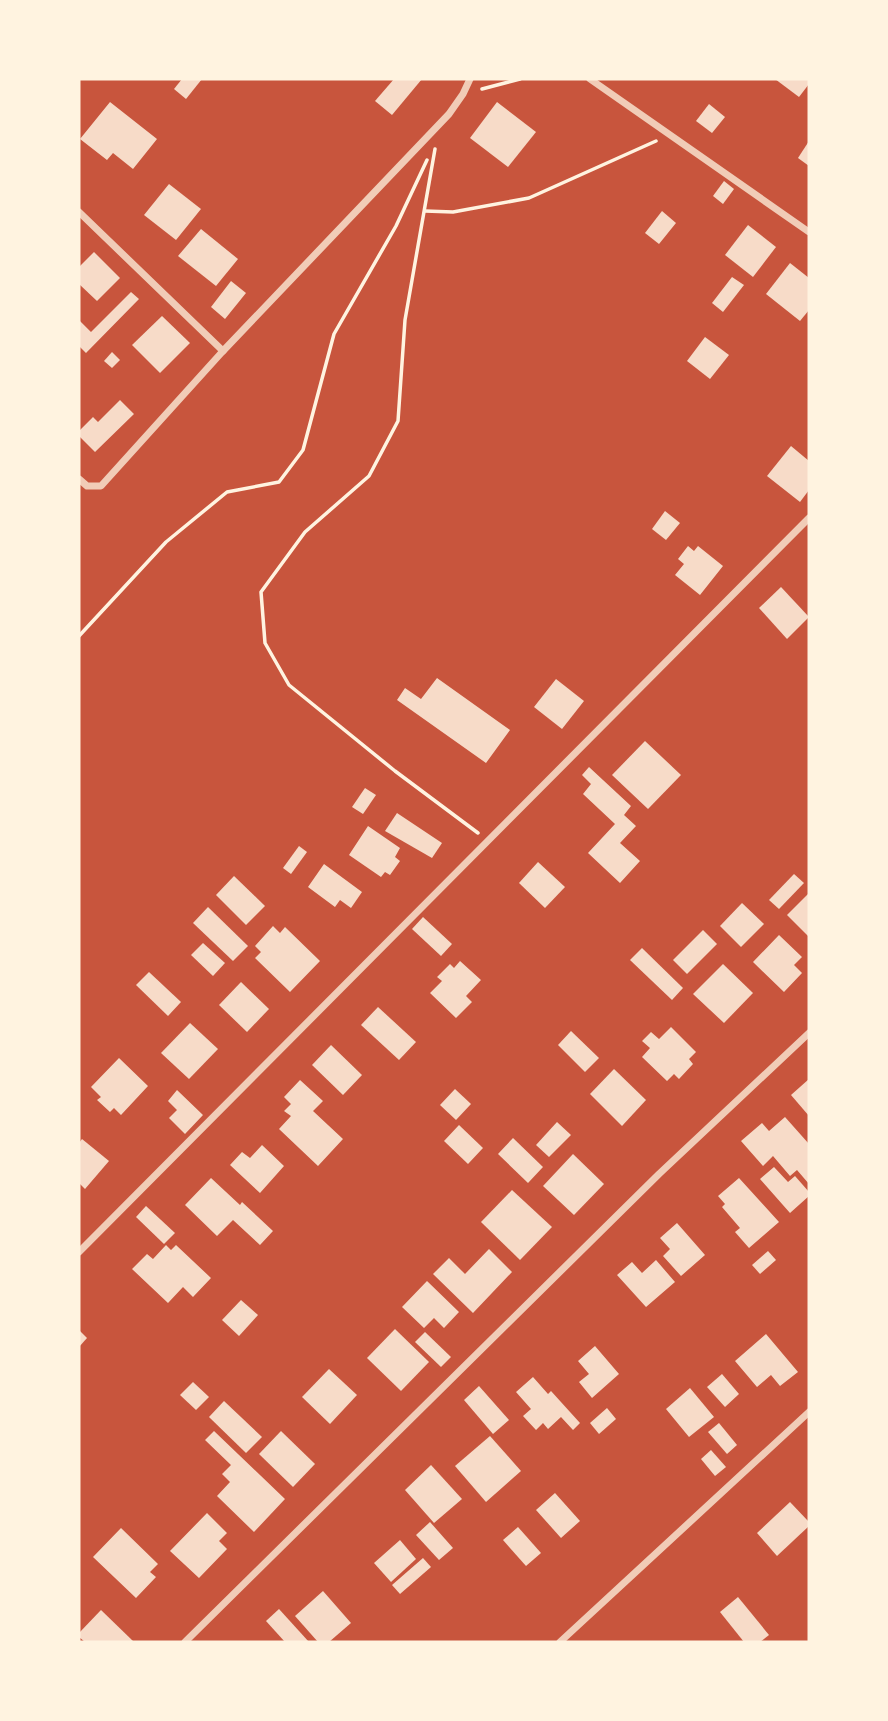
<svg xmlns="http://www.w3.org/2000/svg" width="888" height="1721" font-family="'DejaVu Sans',sans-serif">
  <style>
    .building { fill: #f7dbc8 }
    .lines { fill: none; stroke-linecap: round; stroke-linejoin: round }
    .path { stroke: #fff3e0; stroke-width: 3.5 }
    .minor { stroke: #f1ccb7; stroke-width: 7 }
  </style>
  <rect width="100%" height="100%" fill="#c8553d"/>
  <g class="building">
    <path d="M182,79H202L186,99L174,89Z"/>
    <path d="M394,79H422L392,115L375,101Z"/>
    <path d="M775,79H809V84L799,97Z"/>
    <path d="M110,102L157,139L133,169L113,153L107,160L80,139Z"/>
    <path d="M497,102L536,132L508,167L470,138Z"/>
    <path d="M709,104L725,117L712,133L696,121Z"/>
    <path d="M809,141V166L798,158Z"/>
    <path d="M724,181L734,189L723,204L713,196Z"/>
    <path d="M169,184L201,209L176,240L144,215Z"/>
    <path d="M662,211L676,223L659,244L645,233Z"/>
    <path d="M748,225L776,247L753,277L725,255Z"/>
    <path d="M201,229L238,259L216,286L178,256Z"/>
    <path d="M94,252L120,278L97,301L79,284V267Z"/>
    <path d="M790,263L809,278V310L800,321L766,294Z"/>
    <path d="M732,277L744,285L723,312L712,303Z"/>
    <path d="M231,281L246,293L225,319L211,307Z"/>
    <path d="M131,292L139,299L86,353L79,346V320L91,332Z"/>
    <path d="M162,316L190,343L160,373L132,345Z"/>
    <path d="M705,337L729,355L710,379L687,361Z"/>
    <path d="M112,352L120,360L112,368L104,361Z"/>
    <path d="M120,400L134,414L95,452L79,436V431L93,417L98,422Z"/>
    <path d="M791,446L809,461V490L800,502L767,476Z"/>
    <path d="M665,511L680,523L666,540L652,529Z"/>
    <path d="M688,546L694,551L698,546L723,566L700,595L675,575L684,564L678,559Z"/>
    <path d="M781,587L809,617L787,639L759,608Z"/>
    <path d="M437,678L510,730L486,763L397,700L405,688L421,699Z"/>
    <path d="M556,679L584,701L562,729L534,707Z"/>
    <path d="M645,741L681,775L648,809L612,775Z"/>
    <path d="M589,767L631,806L624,815L636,826L620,843L640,861L620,883L588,853L615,824L583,794L591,784L582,775Z"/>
    <path d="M365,788L376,795L363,814L352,807Z"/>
    <path d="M397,813L442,843L432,858L385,831Z"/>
    <path d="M368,826L400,848L395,857L400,861L390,875L385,872L381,877L349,855Z"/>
    <path d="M299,846L307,852L291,874L283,868Z"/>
    <path d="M538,862L565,887L545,908L519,883Z"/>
    <path d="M324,864L362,892L351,908L340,900L335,907L308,887Z"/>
    <path d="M794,874L804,883L779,909L769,900Z"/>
    <path d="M234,876L265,906L246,925L216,895Z"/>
    <path d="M809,893V937L787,915Z"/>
    <path d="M742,903L764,924L741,947L720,926Z"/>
    <path d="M208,907L248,946L233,961L193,923Z"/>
    <path d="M423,917L452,944L441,956L412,929Z"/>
    <path d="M273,926L280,933L285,927L320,961L290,992L255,958L261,952L255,946Z"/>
    <path d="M703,930L717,944L687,974L673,960Z"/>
    <path d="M779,935L802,957L794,965L802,973L784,992L753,962Z"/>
    <path d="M203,943L225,963L213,976L191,955Z"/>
    <path d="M642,948L683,988L672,1000L630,960Z"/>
    <path d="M460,961L481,980L466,996L472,1002L456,1018L430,993L442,981L437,977L450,964L454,968Z"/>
    <path d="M723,964L753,993L724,1023L693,994Z"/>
    <path d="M149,972L181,1002L168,1016L136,985Z"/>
    <path d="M241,982L269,1009L247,1032L219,1005Z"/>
    <path d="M378,1007L416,1042L399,1060L361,1025Z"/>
    <path d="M190,1023L218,1049L189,1079L161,1053Z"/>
    <path d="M671,1027L696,1052L689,1059L693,1064L679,1079L674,1074L667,1081L642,1057L650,1048L642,1041L651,1032L659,1039Z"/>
    <path d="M571,1031L599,1058L585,1072L558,1045Z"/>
    <path d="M331,1045L362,1075L343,1095L312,1065Z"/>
    <path d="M119,1058L148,1086L121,1115L114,1108L110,1112L97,1100L101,1097L91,1087Z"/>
    <path d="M614,1069L646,1100L622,1126L590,1094Z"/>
    <path d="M809,1079V1116L791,1095Z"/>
    <path d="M300,1080L323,1101L313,1111L343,1139L318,1166L279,1129L291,1116L284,1111L291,1104L284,1097Z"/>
    <path d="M455,1089L471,1104L456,1120L440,1105Z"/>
    <path d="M177,1090L203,1115L185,1134L169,1118L177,1110L168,1101Z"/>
    <path d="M785,1117L809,1144V1184L797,1170L790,1176L773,1156L763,1166L741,1141L762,1123L769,1131Z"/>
    <path d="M557,1122L571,1135L549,1157L536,1145Z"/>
    <path d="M459,1125L483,1148L468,1164L444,1141Z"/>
    <path d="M513,1138L543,1167L528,1183L498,1154Z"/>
    <path d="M82,1139L109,1161L85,1189L79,1183V1143Z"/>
    <path d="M262,1145L284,1166L260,1193L230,1165L242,1152L250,1158Z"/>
    <path d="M573,1154L604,1184L574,1215L543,1186Z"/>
    <path d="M774,1167L788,1182L795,1176L809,1192V1196L790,1213L760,1179Z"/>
    <path d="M211,1178L240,1205L242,1202L273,1231L260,1245L233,1220L217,1236L185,1205Z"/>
    <path d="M739,1178L779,1222L749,1248L735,1232L740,1228L722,1207L725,1204L718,1196Z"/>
    <path d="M512,1190L552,1227L520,1260L481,1222Z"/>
    <path d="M146,1206L175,1233L164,1244L136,1217Z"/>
    <path d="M677,1223L705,1255L681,1276L663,1256L670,1249L660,1238Z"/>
    <path d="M166,1245L171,1250L176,1245L211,1278L193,1297L183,1287L168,1303L132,1269L147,1254L153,1259Z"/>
    <path d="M489,1249L512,1272L473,1313L433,1274L449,1258L465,1274Z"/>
    <path d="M768,1251L776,1260L760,1274L752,1265Z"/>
    <path d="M656,1260L675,1282L646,1307L617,1275L632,1262L642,1273Z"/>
    <path d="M427,1281L459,1312L444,1328L434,1318L424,1328L402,1307Z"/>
    <path d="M241,1300L258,1315L239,1336L222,1320Z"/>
    <path d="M395,1329L429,1362L401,1391L367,1358Z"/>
    <path d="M79,1330L87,1338L79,1347Z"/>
    <path d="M425,1332L451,1357L441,1367L415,1342Z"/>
    <path d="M766,1334L798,1372L780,1386L771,1375L757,1387L735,1361Z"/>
    <path d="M595,1346L619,1374L592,1398L579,1382L589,1374L578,1361Z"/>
    <path d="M329,1369L357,1395L330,1424L302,1397Z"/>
    <path d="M722,1374L739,1394L725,1407L707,1387Z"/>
    <path d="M533,1377L548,1394L551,1391L580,1423L573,1430L561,1417L548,1429L543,1423L536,1430L523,1416L531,1409L516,1392Z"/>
    <path d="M193,1382L209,1397L196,1410L180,1395Z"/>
    <path d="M479,1386L509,1420L493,1434L464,1400Z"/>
    <path d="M690,1388L714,1417L689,1437L666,1409Z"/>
    <path d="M224,1401L262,1437L246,1453L209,1417Z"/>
    <path d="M607,1408L616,1419L599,1434L590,1423Z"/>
    <path d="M719,1423L737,1445L727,1454L708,1432Z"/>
    <path d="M214,1431L285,1499L254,1532L217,1496L230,1482L222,1474L231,1465L205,1440Z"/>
    <path d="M281,1431L315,1464L293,1487L259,1454Z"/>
    <path d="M490,1436L521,1471L486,1502L455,1466Z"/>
    <path d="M711,1450L726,1467L715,1476L701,1459Z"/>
    <path d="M431,1465L462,1499L434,1523L405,1490Z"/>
    <path d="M555,1493L580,1521L561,1538L536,1510Z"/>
    <path d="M790,1502L809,1522V1526L777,1556L757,1533Z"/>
    <path d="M207,1513L227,1533L219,1541L227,1549L199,1578L170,1551Z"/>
    <path d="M430,1522L453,1548L439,1560L416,1535Z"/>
    <path d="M518,1527L541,1553L526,1566L503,1540Z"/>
    <path d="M121,1528L158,1564L150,1572L156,1577L136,1598L93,1557Z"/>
    <path d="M400,1540L416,1559L391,1582L374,1563Z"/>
    <path d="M423,1558L431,1567L400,1594L392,1585Z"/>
    <path d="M323,1591L351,1623L329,1642H318L295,1616Z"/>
    <path d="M738,1597L769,1635L760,1642H744L720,1612Z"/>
    <path d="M279,1609L309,1642H285L266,1621Z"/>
    <path d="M101,1610L134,1642H85L79,1637V1633Z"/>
  </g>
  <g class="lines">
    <g class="path">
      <path d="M482,89L520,79"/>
      <path d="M435,149L405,320L398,421L369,476L305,532L261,592L265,643L289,685L395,771L478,833"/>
      <path d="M425,211L453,212L529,198L656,141"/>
      <path d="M79,636L166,542L227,492L279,482L303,450L334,334L396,226L427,160"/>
    </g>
    <g class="minor">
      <path d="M590,79L809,232"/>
      <path d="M79,212L223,351"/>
      <path d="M79,479L87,486H101L223,351L449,114L463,94L470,79"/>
      <path d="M79,1252L809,518"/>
      <path d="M185,1642L659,1174L809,1033"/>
      <path d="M560,1642L809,1412"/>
    </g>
  </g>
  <rect width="888" height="1721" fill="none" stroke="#fff3e0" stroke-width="161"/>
</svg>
